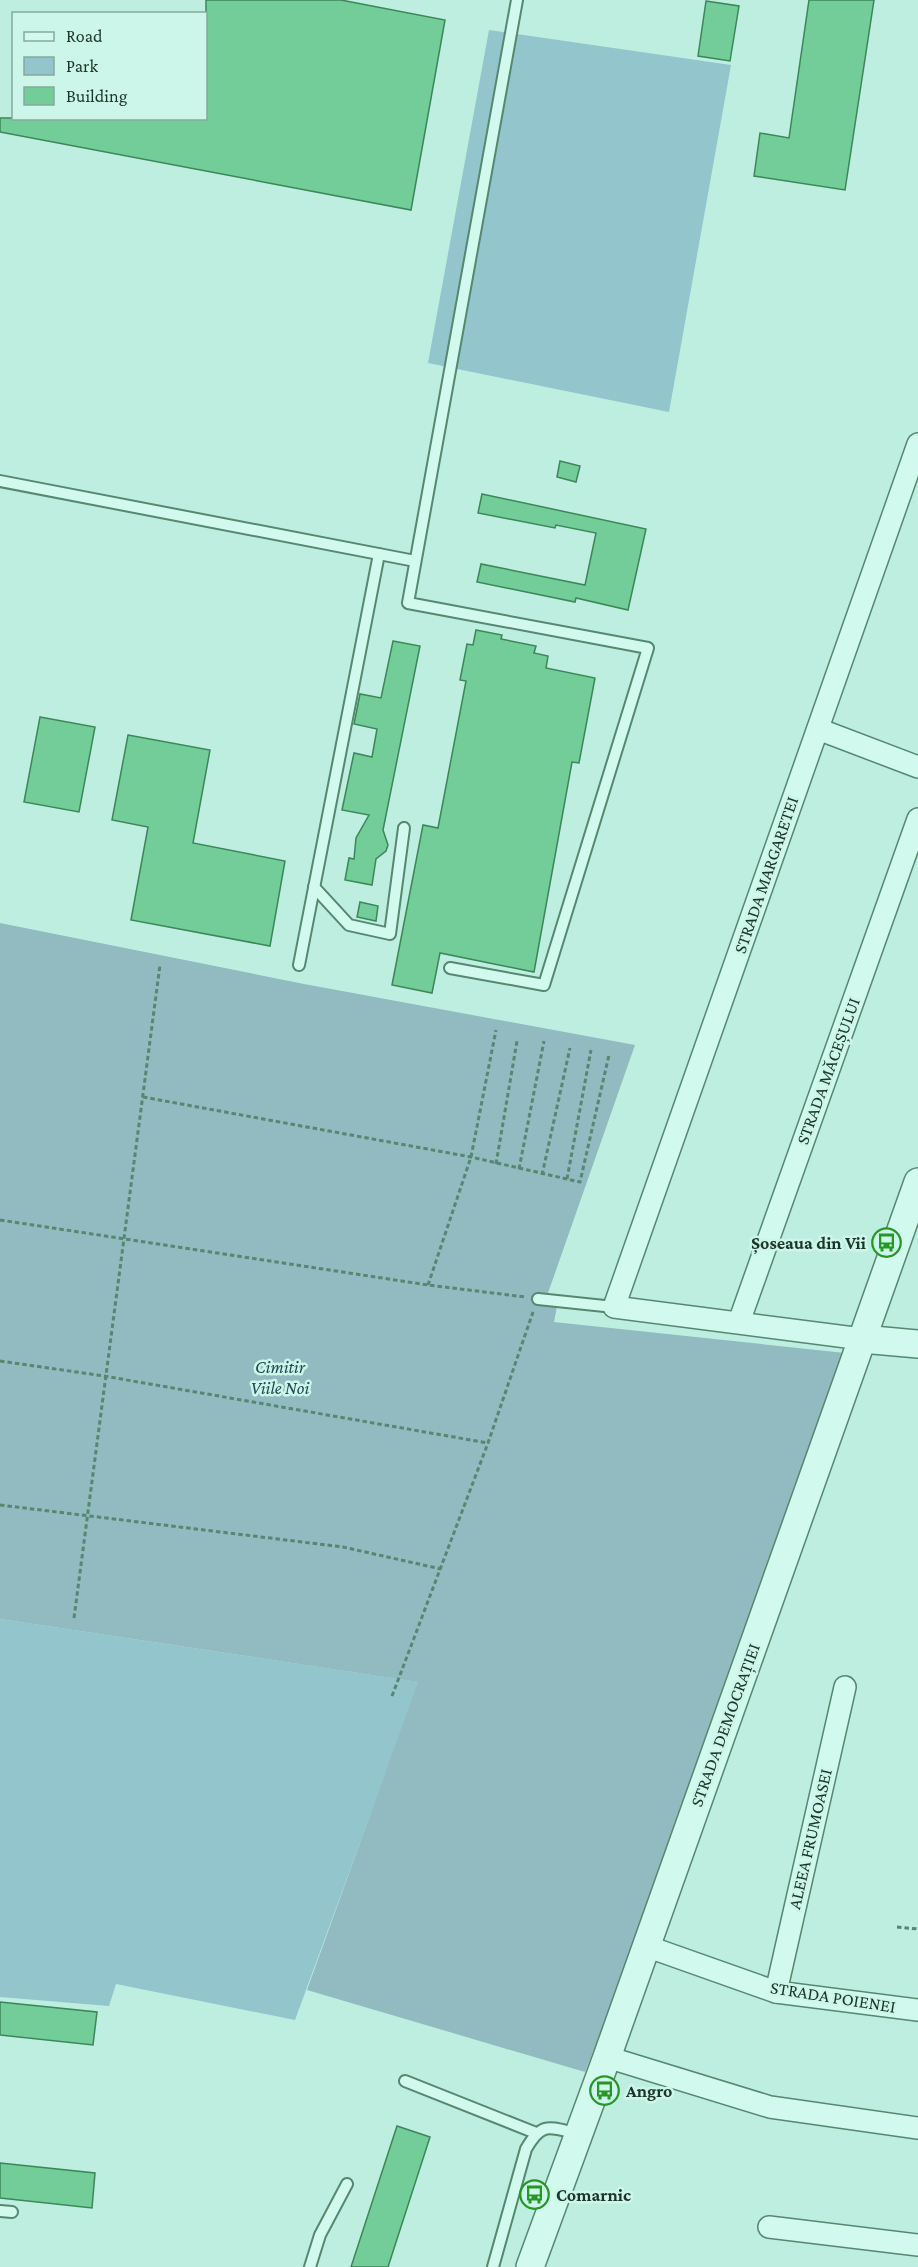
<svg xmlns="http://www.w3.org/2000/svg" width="918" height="2267" font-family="'Crimson Pro',serif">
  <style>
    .green { fill: #92c5cc }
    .cemetery { fill: #91bbc0 }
    .building { fill: #72cd99; stroke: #3c865a; stroke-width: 1.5 }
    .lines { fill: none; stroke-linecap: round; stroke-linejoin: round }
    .service-casing { stroke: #568770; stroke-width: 14 }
    .minor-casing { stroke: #568770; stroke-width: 24 }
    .tertiary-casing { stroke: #568770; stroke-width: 30 }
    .path { stroke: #568770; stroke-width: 3; stroke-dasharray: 4.5 3; stroke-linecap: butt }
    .service { stroke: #d1f9ed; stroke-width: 10 }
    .minor { stroke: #d1f9ed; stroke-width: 21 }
    .tertiary { stroke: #d1f9ed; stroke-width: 27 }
    .labels { text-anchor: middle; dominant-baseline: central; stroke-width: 5; stroke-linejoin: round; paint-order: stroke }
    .street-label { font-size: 18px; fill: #1b3628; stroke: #cdf6ea }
    .poi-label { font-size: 18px; font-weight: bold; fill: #1b3628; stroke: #cdf6ea; text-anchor: start }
    .park-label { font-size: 18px; font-style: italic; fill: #214652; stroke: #cdf6ea }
  </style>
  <rect width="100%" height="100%" fill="#bdeee0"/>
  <g class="green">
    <path d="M489,30L731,65L669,412L428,363Z"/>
    <path d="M0,1619L419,1682L295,2020L116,1984L109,2006L0,1997Z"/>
  </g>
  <path class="cemetery" d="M0,923L304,984L635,1045L548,1293L558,1301L554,1322L845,1353L667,1864L585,2072L307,1990L418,1682L0,1619Z"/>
  <g class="building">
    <path d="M206,0H341L445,20L411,210L0,132V118H206Z"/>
    <path d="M809,0H874L845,190L754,176L760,133L789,138Z"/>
    <path d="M706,1L739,6L730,61L698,56Z"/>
    <path d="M560,461L580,466L576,482L557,477Z"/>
    <path d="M482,494L646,529L628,610L576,598L575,602L477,582L481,564L585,585L596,533L556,525L555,528L478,513Z"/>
    <path d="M476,630L502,635L501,639L536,646L534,653L548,656L546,668L595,678L579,763L572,762L534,972L440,953L432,993L392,985L423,825L438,828L466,681L460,680L467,644L473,645Z"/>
    <path d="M393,641L420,646L383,830L388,845L386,851L376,859L372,885L345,880L349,858L354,859L356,838L369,815L342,810L354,753L372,757L377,729L354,724L360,694L381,698Z"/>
    <path d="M40,717L95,727L79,812L24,802Z"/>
    <path d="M128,735L210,750L193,843L285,861L270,946L131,920L148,827L112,820Z"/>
    <path d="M360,902L378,906L376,921L357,917Z"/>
    <path d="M0,2002L97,2012L93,2045L0,2035Z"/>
    <path d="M397,2126L430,2137L388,2267H351Z"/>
    <path d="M0,2163L95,2173L92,2208L0,2198Z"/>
  </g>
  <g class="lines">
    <defs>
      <g id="service">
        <path d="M0,481L415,561"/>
        <path d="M314,887L349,925L390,934L404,828"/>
        <path d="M299,965L379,554"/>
        <path d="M450,968L544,985L648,648L408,603L517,0"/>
        <path d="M538,1299L614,1307"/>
        <path d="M405,2081L536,2133"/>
        <path d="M0,2211L12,2212"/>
        <path d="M310,2267L320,2235L347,2184"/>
        <path d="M493,2267L526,2149C542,2121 549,2127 578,2134"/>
      </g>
      <g id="minor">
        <path d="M818,729L918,767"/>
        <path d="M739,1322L918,819"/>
        <path d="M862,1339L614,1307L918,444"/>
        <path d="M646,1946L776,1992L918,2010"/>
        <path d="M776,1992L845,1687"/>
        <path d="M607,2057L770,2107L918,2128"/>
        <path d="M769,2227L918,2245"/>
      </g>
      <g id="tertiary">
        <path d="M862,1339L918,1344"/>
        <path d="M530,2267L607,2057L918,1182"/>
      </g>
    </defs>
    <use href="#service" class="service-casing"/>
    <use href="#minor" class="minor-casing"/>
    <use href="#tertiary" class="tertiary-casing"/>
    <g class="path">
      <path d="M143,1097L471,1157L580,1182L609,1055"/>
      <path d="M496,1164L517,1041"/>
      <path d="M519,1169L544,1041"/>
      <path d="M542,1175L570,1048"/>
      <path d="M567,1179L591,1050"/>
      <path d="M0,1220L428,1285L525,1297"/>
      <path d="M428,1285L471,1157L496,1030"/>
      <path d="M0,1361L104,1376L488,1443"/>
      <path d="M0,1505L343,1547L441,1569"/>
      <path d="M74,1618L160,965"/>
      <path d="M392,1696L488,1443L533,1312"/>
      <path d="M897,1927L918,1929"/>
    </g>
    <use href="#service" class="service"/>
    <use href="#minor" class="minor"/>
    <use href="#tertiary" class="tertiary"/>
  </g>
  <defs>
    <symbol id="bus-ring" viewBox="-11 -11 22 22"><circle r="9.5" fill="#cdf6ea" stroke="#259725" stroke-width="1.5"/><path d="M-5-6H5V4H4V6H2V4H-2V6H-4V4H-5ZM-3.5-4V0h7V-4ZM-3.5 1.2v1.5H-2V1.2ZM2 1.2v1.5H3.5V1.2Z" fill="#259725"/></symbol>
  </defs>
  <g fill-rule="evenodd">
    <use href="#bus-ring" x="870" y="1226" width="33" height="33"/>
    <use href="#bus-ring" x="588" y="2074" width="33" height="33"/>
    <use href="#bus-ring" x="518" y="2178" width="33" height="33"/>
  </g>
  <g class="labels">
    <g class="street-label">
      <text transform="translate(766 875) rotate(-71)">STRADA MARGARETEI</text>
      <text transform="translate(828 1071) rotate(-70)">STRADA MĂCEȘULUI</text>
      <text transform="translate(725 1725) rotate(-70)">STRADA DEMOCRAȚIEI</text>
      <text transform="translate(810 1839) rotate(-77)">ALEEA FRUMOASEI</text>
      <text transform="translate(833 1997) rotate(9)">STRADA POIENEI</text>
    </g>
    <g class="poi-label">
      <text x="866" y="1243" text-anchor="end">Șoseaua din Vii</text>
      <text x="626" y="2091">Angro</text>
      <text x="556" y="2195">Comarnic</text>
    </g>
    <g class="park-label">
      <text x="280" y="1367">Cimitir<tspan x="280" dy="21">Viile Noi</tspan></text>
    </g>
  </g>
  <rect x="12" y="12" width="195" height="108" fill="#cdf6ea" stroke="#86a99c" stroke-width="1.5"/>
  <rect x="24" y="32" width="30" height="9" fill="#d1f9ed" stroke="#86a99c" stroke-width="1.5"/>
  <text x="66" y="42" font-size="18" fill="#1b3628">Road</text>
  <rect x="24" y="57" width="30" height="18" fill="#92c5cc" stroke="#86a99c" stroke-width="1.5"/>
  <text x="66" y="72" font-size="18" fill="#1b3628">Park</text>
  <rect x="24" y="87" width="30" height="18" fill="#72cd99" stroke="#86a99c" stroke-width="1.5"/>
  <text x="66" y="102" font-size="18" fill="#1b3628">Building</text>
</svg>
